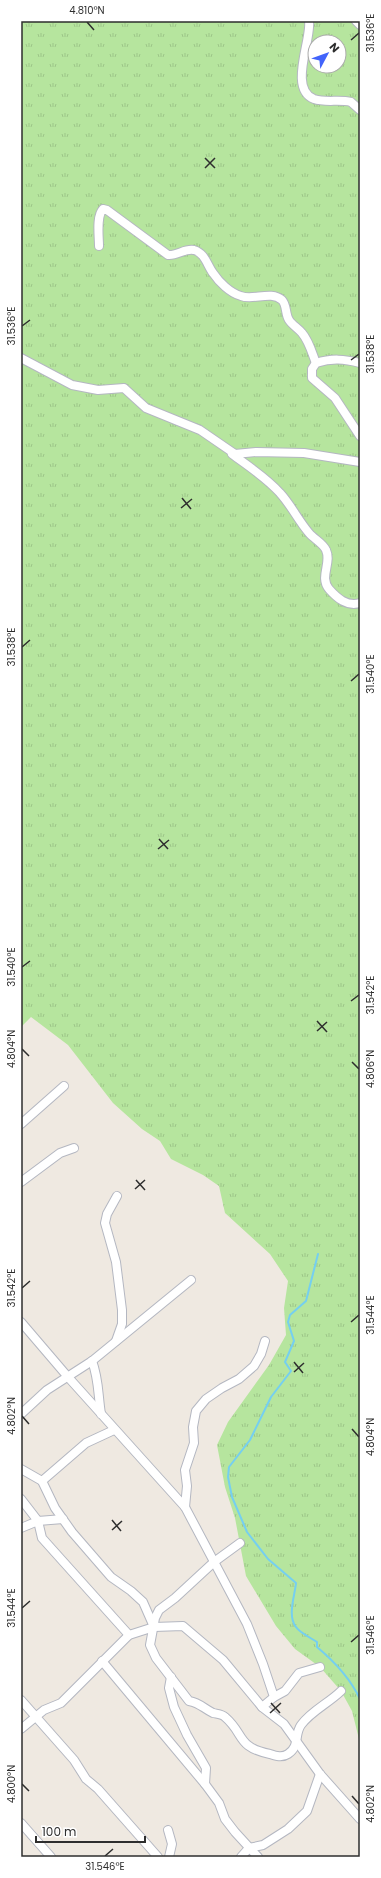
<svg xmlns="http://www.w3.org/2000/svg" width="381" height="1878" font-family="Poppins,sans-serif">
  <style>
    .grass { fill: url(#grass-tufts); fill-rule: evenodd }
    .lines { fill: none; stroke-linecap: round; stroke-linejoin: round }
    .stream { stroke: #75cff0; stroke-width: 2 }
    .minor-casing { stroke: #b4b7c1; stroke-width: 10 }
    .minor { stroke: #fff; stroke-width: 8 }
    .ticks { fill: none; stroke: #2e2e2e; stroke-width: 1.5 }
    .neatline { fill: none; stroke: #2e2e2e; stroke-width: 1.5 }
    .ticks-label { font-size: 10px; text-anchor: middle; fill: #2e2e2e }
  </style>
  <defs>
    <pattern id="grass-tufts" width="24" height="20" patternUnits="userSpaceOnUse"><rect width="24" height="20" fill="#b6e59e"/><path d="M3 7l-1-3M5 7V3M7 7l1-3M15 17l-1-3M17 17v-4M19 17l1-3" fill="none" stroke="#9dc588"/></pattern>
  </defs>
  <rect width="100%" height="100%" fill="#efe9e1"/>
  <path class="grass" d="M21,21H360V1743L352,1711L341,1691L320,1667L295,1649L276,1626L246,1576L235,1518L225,1487L217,1445L228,1422L269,1365L286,1335L284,1308L288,1281L270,1254L225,1213L219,1186L203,1175L171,1159L160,1141L142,1129L113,1103L68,1045L31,1017L21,1027ZM315,42H339V66H315Z"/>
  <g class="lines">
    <path class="stream" d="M318,1254L306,1301L290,1315L288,1322L294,1341L285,1362L291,1371L271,1397L250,1440L229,1467L228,1477L232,1497L247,1532L268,1559L296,1583C295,1595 287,1616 296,1627C300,1633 311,1638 317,1642V1647C335,1662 350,1678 360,1699"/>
    <defs>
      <g id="minor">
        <path d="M309,21C312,39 288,89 314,99C326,103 339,99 351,102L360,110"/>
        <path d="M356,21L360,25"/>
        <path d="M99,246C99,236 96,216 103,209L107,210L168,255C177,256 185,248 194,250C205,253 207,265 213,273C219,282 230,293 241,296C253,301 271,290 282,300C287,305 285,314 289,320C292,325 298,328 302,333C309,341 312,353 316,363"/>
        <path d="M21,358L72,385L98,390L124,388L146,408L200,430L235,454L256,452L304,453L360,462"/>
        <path d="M360,363C344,359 332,358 316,363L312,369V378L335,398L360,436"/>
        <path d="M232,454C248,466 267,478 280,493C291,505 298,520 309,533C314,539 323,543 326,550C332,563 319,577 329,589C337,598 347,607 360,603"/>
        <path d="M21,1124L64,1086"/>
        <path d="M21,1182L60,1153L74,1148"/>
        <path d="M21,1322L68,1377L185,1507L247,1624L263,1664L274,1697L262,1707"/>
        <path d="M116,1341L122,1324V1310L116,1262L105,1223L107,1214L117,1196"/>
        <path d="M92,1361C99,1379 98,1396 101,1414"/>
        <path d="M21,1414L47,1390L92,1361L191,1280"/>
        <path d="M114,1430L86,1443L42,1481L55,1508L72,1532L111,1577L131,1591L143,1602L154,1627"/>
        <path d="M21,1469L42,1481"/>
        <path d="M21,1499L38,1521L42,1538L129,1635"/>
        <path d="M185,1507L187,1486L185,1470L194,1443L193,1427L196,1411L206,1399L222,1388L239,1379L254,1366L261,1354L265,1341"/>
        <path d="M21,1528L38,1521L63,1519"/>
        <path d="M240,1543L214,1562L175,1598L159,1610L155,1618L150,1645L156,1658L189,1701C200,1703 203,1708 213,1713C217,1714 222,1714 225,1717C245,1734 236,1747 270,1754C276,1756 282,1758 288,1754C300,1746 294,1735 301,1725C311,1711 329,1703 341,1691"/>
        <path d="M102,1661L205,1784"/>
        <path d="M171,1677L169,1688L174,1707L187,1735L206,1768L205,1784L219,1803L225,1819L235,1832L258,1857"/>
        <path d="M274,1697L285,1691L299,1673L320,1667"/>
        <path d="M21,1700L74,1760L86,1779L98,1789L158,1857"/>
        <path d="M21,1729L44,1710L61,1703L129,1635L154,1627L183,1626L223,1660L262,1707L284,1724L320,1774L360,1819"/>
        <path d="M21,1823L51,1857"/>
        <path d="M168,1830L172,1844L169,1857"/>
        <path d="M241,1857L249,1848L263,1845L288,1829L307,1811L320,1774"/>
      </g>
    </defs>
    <use href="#minor" class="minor-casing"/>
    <use href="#minor" class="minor"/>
  </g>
  <path class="ticks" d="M87,22L94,30M351,40L359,33M205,158L215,168M205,168L215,158M22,326L30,320M351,360L359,354M182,498L191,509M181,508L192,499M22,647L30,640M351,681L359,674M159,839L168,849M158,849L169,840M22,967L30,961M351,1001L359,995M317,1021L327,1032M317,1031L327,1022M22,1049L29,1056M352,1062L359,1069M136,1180L145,1190M135,1189L145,1180M22,1288L30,1281M351,1322L359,1315M294,1362L303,1373M294,1372L304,1363M22,1416L29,1424M352,1429L359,1437M112,1520L121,1531M112,1530L122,1521M22,1608L30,1601M351,1642L359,1635M271,1703L280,1713M270,1713L281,1703M22,1784L29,1791M352,1796L359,1804M105,1856L113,1849"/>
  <rect width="381" height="1878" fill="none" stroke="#ffffff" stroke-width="44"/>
  <g transform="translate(327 54) rotate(49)"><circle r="19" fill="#ffffff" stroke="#ababab"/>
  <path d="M0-3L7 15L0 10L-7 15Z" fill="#4264fb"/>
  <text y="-6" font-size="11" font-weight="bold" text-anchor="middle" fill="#2e2e2e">N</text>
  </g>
  <path d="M36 1836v6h109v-6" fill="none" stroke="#2e2e2e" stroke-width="2"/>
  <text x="42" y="1836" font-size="12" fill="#2e2e2e" stroke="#ffffff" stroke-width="3" paint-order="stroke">100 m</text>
  <rect x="22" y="22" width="337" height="1834" class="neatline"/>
  <g class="ticks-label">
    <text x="87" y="14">4.810°N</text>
    <text transform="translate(370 33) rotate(-90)" y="4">31.536°E</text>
    <text transform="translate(11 326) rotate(-90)" y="4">31.536°E</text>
    <text transform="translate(370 354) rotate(-90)" y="4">31.538°E</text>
    <text transform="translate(11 647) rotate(-90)" y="4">31.538°E</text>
    <text transform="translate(370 674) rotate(-90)" y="4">31.540°E</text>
    <text transform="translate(11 967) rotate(-90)" y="4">31.540°E</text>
    <text transform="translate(370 995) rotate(-90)" y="4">31.542°E</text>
    <text transform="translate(11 1049) rotate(-90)" y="4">4.804°N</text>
    <text transform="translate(370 1069) rotate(-90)" y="4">4.806°N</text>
    <text transform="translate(11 1288) rotate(-90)" y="4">31.542°E</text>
    <text transform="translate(370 1315) rotate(-90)" y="4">31.544°E</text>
    <text transform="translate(11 1416) rotate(-90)" y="4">4.802°N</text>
    <text transform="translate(370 1437) rotate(-90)" y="4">4.804°N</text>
    <text transform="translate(11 1608) rotate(-90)" y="4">31.544°E</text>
    <text transform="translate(370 1635) rotate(-90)" y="4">31.546°E</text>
    <text transform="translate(11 1784) rotate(-90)" y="4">4.800°N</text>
    <text transform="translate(370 1804) rotate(-90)" y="4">4.802°N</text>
    <text x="105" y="1870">31.546°E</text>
  </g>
</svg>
